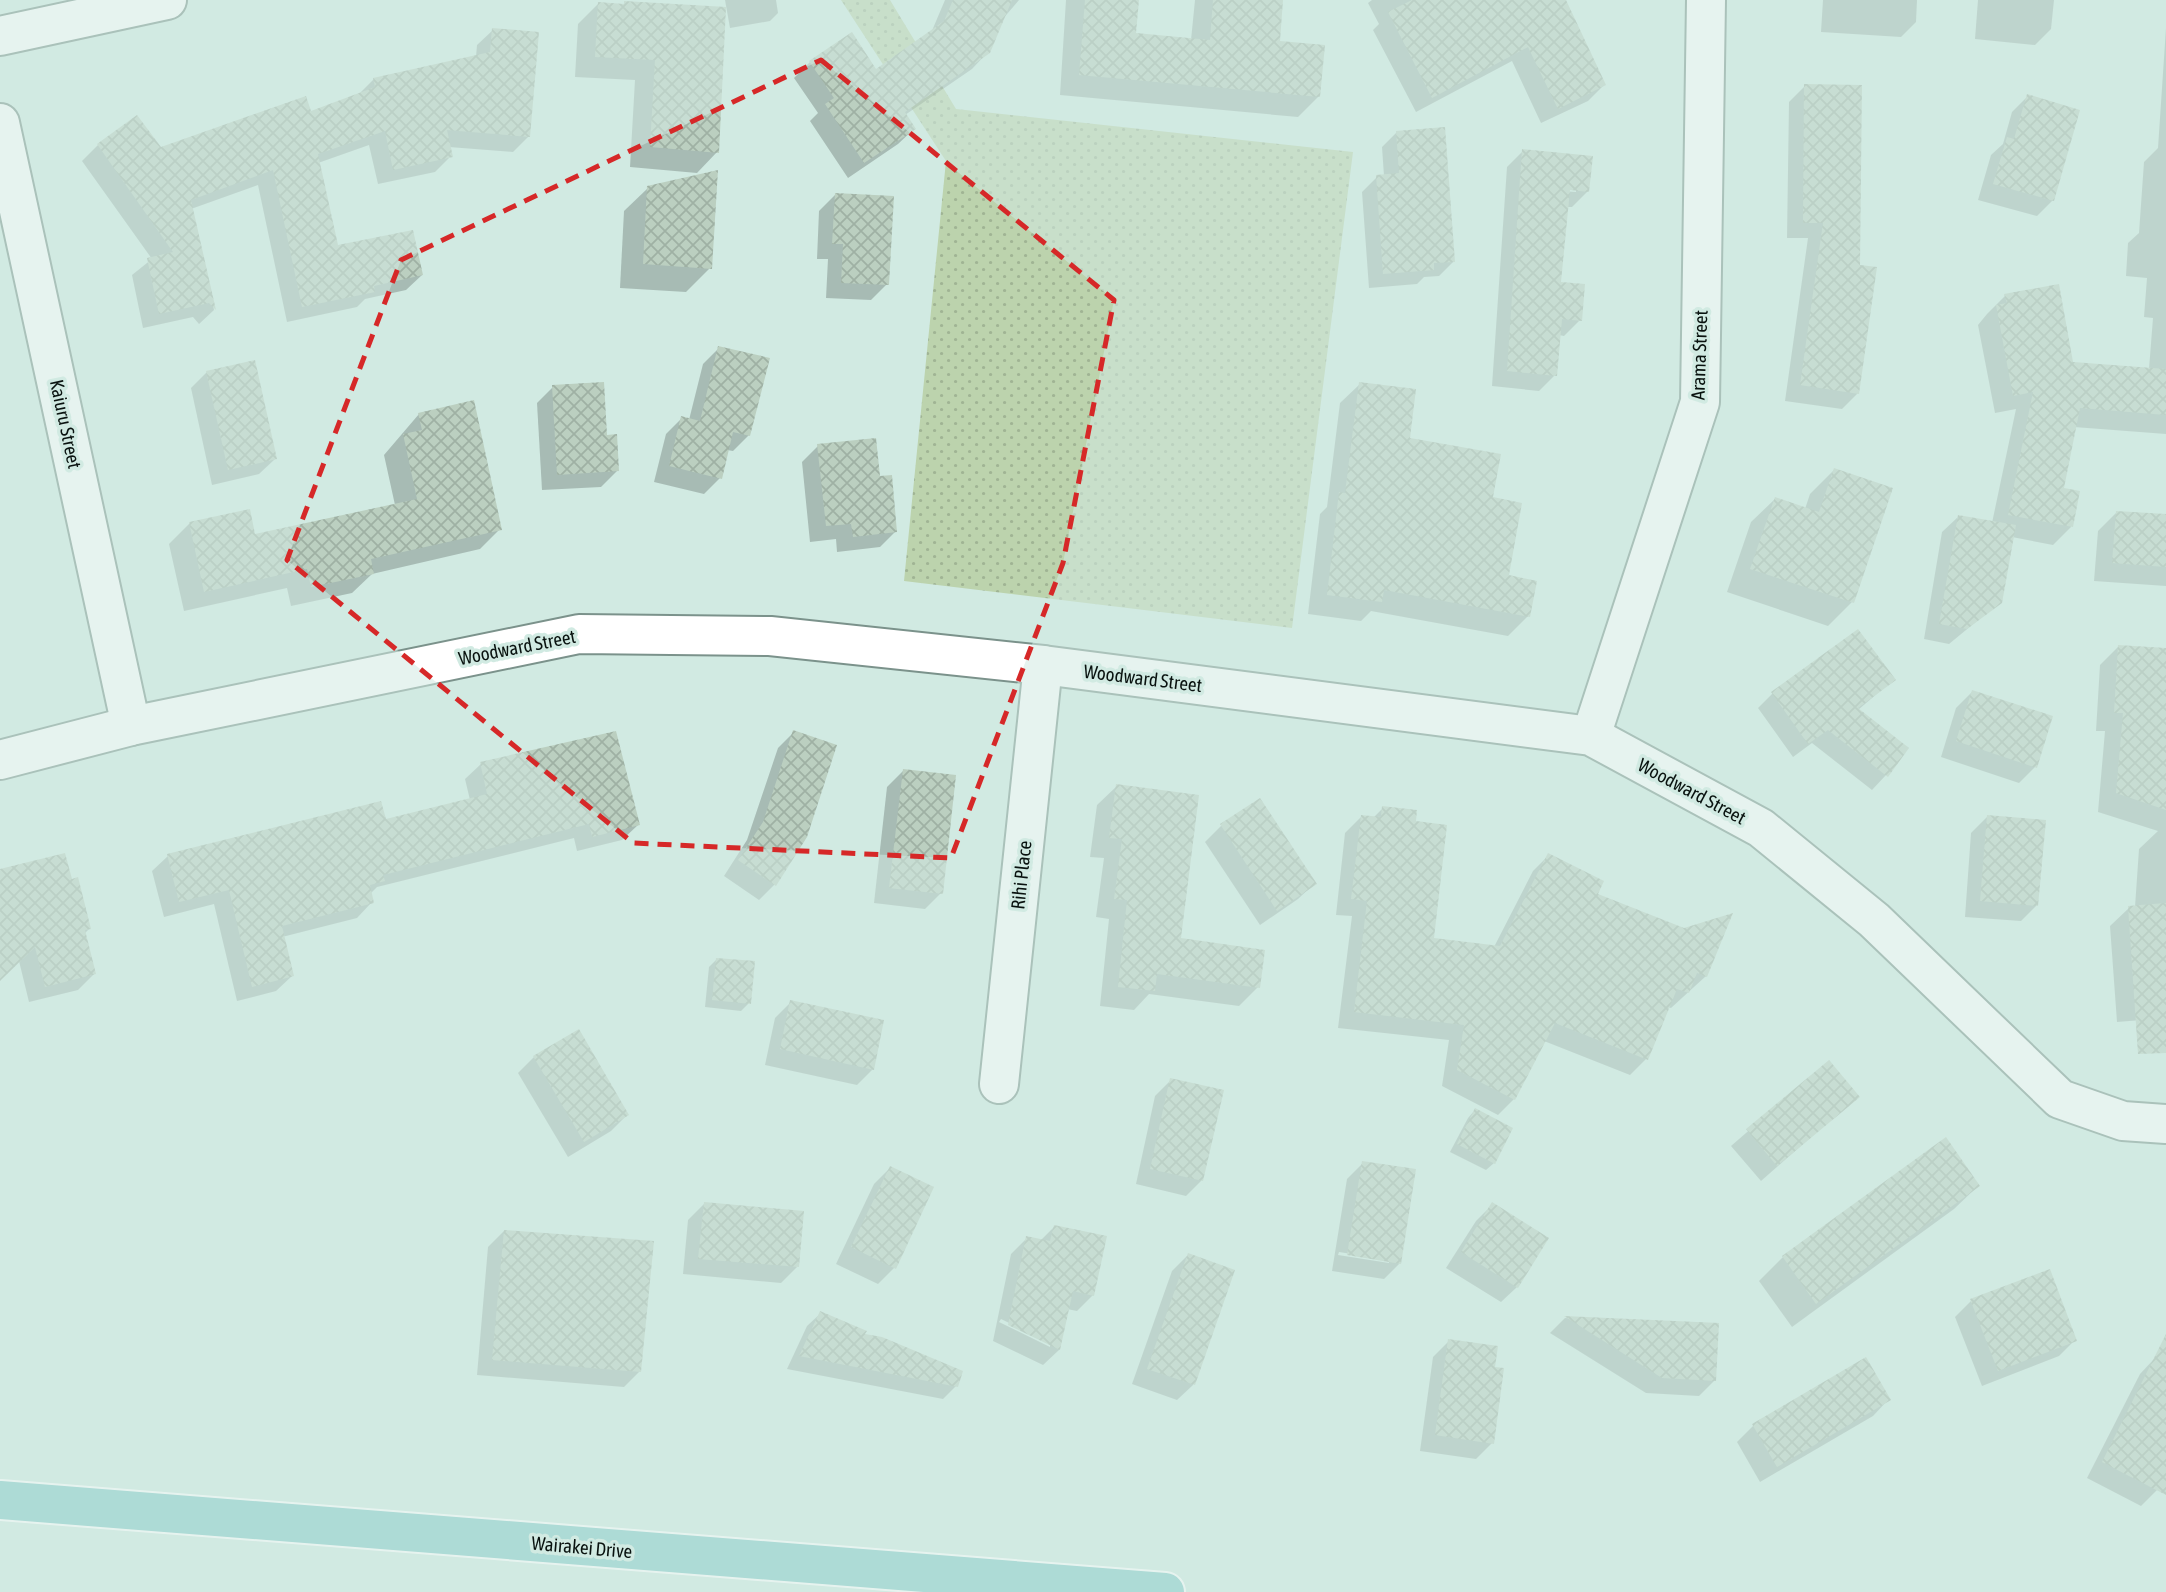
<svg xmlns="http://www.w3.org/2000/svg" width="2166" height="1592" font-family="'Asap Condensed',sans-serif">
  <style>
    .park { fill: url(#park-dots) }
    .shadow { fill: #0003; fill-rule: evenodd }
    .building { fill: url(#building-cross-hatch) }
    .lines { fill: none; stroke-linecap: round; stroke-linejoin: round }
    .minor-casing { stroke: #7b928b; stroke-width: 42 }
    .major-casing { stroke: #fff; stroke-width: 42 }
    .minor { stroke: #fff; stroke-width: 38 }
    .major { stroke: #82c9c7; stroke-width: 38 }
    .marked { fill: none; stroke: #d62828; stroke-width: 5; stroke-dasharray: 14 9; stroke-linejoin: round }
    .labels { text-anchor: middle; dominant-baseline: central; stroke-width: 7; stroke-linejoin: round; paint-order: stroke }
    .street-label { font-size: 19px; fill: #09120f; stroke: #d1eae2 }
  </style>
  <defs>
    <pattern id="park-dots" width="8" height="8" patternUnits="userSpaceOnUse" patternTransform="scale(1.75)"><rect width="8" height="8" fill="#bcd3ad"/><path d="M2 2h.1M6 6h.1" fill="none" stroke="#a0b494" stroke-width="1.8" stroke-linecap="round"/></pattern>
    <pattern id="building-cross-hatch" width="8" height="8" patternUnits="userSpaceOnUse" patternTransform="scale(1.75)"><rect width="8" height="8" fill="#bbcfc0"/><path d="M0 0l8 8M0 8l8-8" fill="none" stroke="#9fb1a4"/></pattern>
  </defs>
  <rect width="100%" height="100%" fill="#d1eae2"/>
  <path class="park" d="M841,0H890L956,109L1353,152L1292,628L904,581L946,161Z"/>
  <g class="shadow">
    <path d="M725,0H776L778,13L770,21L730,28Z"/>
    <path d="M945,0H1019L1001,21L988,52L972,69L905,115L914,129L898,144L848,178L810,121L818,113L794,78L810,62L876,72L931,33Z"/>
    <path d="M1066,0H1137L1135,35L1191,40L1195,0H1281L1278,43L1319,96L1298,117L1060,95Z"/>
    <path d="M1372,0H1564L1604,85L1588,101L1541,123L1512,61L1416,112L1373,30L1379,24L1368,3Z"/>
    <path d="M1823,0H1917L1916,22L1901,37L1821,32Z"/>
    <path d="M1978,0H2054L2051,29L2035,45L1975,39Z"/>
    <path d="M625,3L717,152L697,173L630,167L635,80L575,77L578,24L598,4L622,5Z"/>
    <path d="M2166,28V434L2074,427L2062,489L2071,527L2053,545L2012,537L2000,602L1949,644L1924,639L1942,532L1958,517L1992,523L2016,409L1995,413L1978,325L1987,314L2005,296L2072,363L2149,369L2153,318L2144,317L2147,278L2126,276L2128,243L2139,233L2144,162L2158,148Z"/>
    <path d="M493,30L529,136L513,152L449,147L451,156L435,172L378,184L369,145L318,163L337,247L422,275L406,290L365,299L357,307L287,322L258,185L191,209L214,310L199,324L193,317L143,328L132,275L152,259L82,161L98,145L137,117L160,149L310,113L358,95L374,79L476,57L477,45Z"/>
    <path d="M1805,86L1858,393L1842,409L1785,401L1808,238H1787L1789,102Z"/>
    <path d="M2028,96L2053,200L2037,216L1978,200L1991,155L2003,144L2012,112Z"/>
    <path d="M1397,132L1454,261L1439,276L1424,277L1417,284L1369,288L1362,192L1377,177L1384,176L1382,147Z"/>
    <path d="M1523,151L1588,191L1572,207H1567L1559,284L1580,320L1564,336L1559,335L1555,375L1539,391L1492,386L1507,167ZM1576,189V192L1561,191Z"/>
    <path d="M648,188L710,268L686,292L620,288L624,211Z"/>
    <path d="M835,195L887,284L871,300L826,298L828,259H817L819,211Z"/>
    <path d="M719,348L749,435L733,451L727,450L720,478L704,494L654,482L666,434L682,418L689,420L703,364Z"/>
    <path d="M207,372L275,459L259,474L212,485L191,388Z"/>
    <path d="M1360,384L1408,440L1491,498L1507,577L1528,616L1508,636L1371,611L1361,621L1308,614L1320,514L1327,507L1340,403Z"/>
    <path d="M553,387L605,437L617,471L601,487L542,490L537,403Z"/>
    <path d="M419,414L500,529L480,549L372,574L352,593L291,606L287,588L184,611L169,544L189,524L254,536L395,505L384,455Z"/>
    <path d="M818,446L879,478L896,531L880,547L837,552L836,539L810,542L802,462Z"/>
    <path d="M1834,470L1852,602L1828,626L1727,592L1751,522L1775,499L1805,509L1810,494Z"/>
    <path d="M2116,513L2166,516V586L2094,581L2098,531Z"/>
    <path d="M1858,631L1893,680L1858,710L1886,775L1872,790L1812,743L1793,757L1758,708L1772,694Z"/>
    <path d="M2119,646L2166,649V1018L2117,1022L2110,926L2129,908L2135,907L2139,849L2158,831L2098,812L2105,731H2096L2100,665Z"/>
    <path d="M1972,692L2035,767L2019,783L1941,757L1956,708Z"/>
    <path d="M794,732L775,884L759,900L724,876L747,840L778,748Z"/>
    <path d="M481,764L638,825L622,840L577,851L574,838L377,887L370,894L372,902L357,918L282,937L292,976L276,991L237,1001L214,904L164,917L152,871L168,856L385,821L470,800L465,779Z"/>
    <path d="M903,771L941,893L925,909L874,903L887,787Z"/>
    <path d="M1117,786L1179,939L1258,987L1239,1006L1149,994L1134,1010L1100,1006L1109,919L1096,917L1104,858L1090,857L1097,805Z"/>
    <path d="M1260,800L1314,884L1298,899L1260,925L1205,842L1221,826Z"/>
    <path d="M1383,808L1432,940L1494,947L1533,871L1549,855L1596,895L1706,976L1671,1008L1668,1007L1646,1059L1630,1075L1544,1041L1514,1099L1498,1115L1442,1086L1449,1040L1338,1028L1352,916L1336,915L1345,833L1361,817L1373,818Z"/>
    <path d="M1987,817L2037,905L2021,921L1965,917L1971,833Z"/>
    <path d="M0,871L89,929L84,934L94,974L78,990L29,1002L19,961L0,979Z"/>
    <path d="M717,959L749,1003L741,1011L705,1007L709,967Z"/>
    <path d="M791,1002L873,1069L857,1085L765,1065L775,1018Z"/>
    <path d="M534,1057L627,1115L611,1131L568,1157L518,1073Z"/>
    <path d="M1828,1062L1858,1096L1761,1181L1731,1146Z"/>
    <path d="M1171,1080L1202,1180L1186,1196L1136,1184L1155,1096Z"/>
    <path d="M1475,1110L1494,1163L1486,1170L1450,1152L1468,1118Z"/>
    <path d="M1363,1163L1400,1263L1384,1279L1332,1271L1347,1179ZM1339,1252L1389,1260V1263L1338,1255Z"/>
    <path d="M890,1168L932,1188L894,1268L878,1284L836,1264L874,1184Z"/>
    <path d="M1978,1186L1954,1209L1792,1327L1759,1281L1783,1257Z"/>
    <path d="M704,1204L797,1267L781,1283L683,1274L688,1220Z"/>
    <path d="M1492,1205L1517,1287L1501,1302L1446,1268L1476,1221Z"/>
    <path d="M1054,1227L1093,1295L1077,1311L1067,1309L1059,1350L1043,1365L993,1341L1011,1254L1027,1238L1040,1241ZM1001,1319L1050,1343V1347L999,1322Z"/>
    <path d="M504,1231L640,1371L624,1387L477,1375L488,1247Z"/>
    <path d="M1188,1255L1233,1271L1193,1385L1177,1400L1132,1384L1172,1271Z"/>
    <path d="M1971,1301L2075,1340L2059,1356L1982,1386L1955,1317Z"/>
    <path d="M821,1313L956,1386L943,1399L787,1369L807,1326Z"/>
    <path d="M1565,1318L1717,1325L1715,1380L1699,1396L1646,1393L1550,1333Z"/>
    <path d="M1449,1341L1493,1368L1492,1443L1476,1459L1420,1451L1433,1357Z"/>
    <path d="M2155,1358L2166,1363V1481L2141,1506L2087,1478L2140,1374Z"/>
    <path d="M1865,1360L1888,1400L1873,1416L1760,1482L1737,1442L1753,1426Z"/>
  </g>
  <g class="building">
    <path d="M953,0H1012L990,53L905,112L916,129L864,163L825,104L834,98L809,61L852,32L876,69L944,21Z"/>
    <path d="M1085,0H1139L1136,33L1210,40L1213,0H1283L1280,41L1325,45L1320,97L1079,75Z"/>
    <path d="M1412,0H1566L1606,85L1558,109L1528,47L1432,98L1388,12Z"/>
    <path d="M624,1L726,7L719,153L650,147L655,60L595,57L598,2L624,4Z"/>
    <path d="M492,28L539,32L530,137L447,130L453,157L393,170L385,131L318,154L338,245L413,230L423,275L374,286L375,292L302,307L273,170L191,200L216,310L209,303L159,314L147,258L173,252L97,144L137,115L161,147L306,96L311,111L375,87L373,78L490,52Z"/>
    <path d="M1804,84L1862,85L1860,265L1877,267L1859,394L1800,385L1823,223H1803Z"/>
    <path d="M2027,94L2080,110L2054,201L1993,184L2007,137L2014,139Z"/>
    <path d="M1445,127L1455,262L1434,263V270L1383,274L1376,175L1399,173L1396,131Z"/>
    <path d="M1522,149L1593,156L1589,192L1570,190L1561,282L1585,284L1582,321L1562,319L1557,376L1507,371Z"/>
    <path d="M718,170L712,269L643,264L647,186Z"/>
    <path d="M835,193L894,196L889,285L841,283L843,244H832Z"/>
    <path d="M2059,284L2073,362L2166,369V415L2080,408L2064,488L2080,491L2073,527L2008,515L2033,392L2013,396L1996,305L2007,303L2004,294Z"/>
    <path d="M718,346L770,358L750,436L733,432L722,479L669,466L681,416L700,421Z"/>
    <path d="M255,360L277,459L228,470L206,371Z"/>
    <path d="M604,382L607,435L617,434L619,471L557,475L552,385Z"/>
    <path d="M1359,382L1416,389L1410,438L1501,454L1493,497L1522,503L1509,575L1537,581L1530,617L1384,590L1382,602L1327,595L1339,492L1345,493Z"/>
    <path d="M474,400L502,530L371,559L374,574L311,587L307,569L204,592L189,522L250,509L255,534L417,499L403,434L422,430L418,413Z"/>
    <path d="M876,438L880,476L892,475L897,532L853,537L851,524L826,526L817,444Z"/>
    <path d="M1834,468L1893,488L1854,603L1750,569L1775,497L1819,512Z"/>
    <path d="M2116,511L2166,514V567L2112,563Z"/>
    <path d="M1958,515L2016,525L2002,603L1967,629L1939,624Z"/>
    <path d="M1858,629L1896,680L1858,708L1909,748L1888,777L1828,730L1808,744L1771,692Z"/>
    <path d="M2118,645L2166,648V810L2116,793L2123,713H2114Z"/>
    <path d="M1972,690L2053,716L2037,768L1956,741Z"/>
    <path d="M793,730L837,745L807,837L776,886L738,860L763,822Z"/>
    <path d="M616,731L640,825L592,837L589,824L383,875L385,881L370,885L374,903L282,926L294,976L252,987L229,890L179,902L167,854L381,801L386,819L487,794L480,762Z"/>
    <path d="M903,769L956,775L943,894L889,888Z"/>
    <path d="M1116,784L1199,795L1181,938L1265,950L1260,988L1157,974L1155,991L1118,987L1127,900L1114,899L1122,839L1109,838Z"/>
    <path d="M1260,798L1317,884L1277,911L1220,824Z"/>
    <path d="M1382,806L1417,810L1416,821L1447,825L1434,938L1500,946L1548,853L1604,881L1598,894L1684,928L1733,913L1707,977L1697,973L1689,993L1677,989L1648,1060L1555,1023L1515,1100L1457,1070L1464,1025L1354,1012L1367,901L1351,899L1361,815L1381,817Z"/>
    <path d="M1987,815L2046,820L2038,906L1980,901Z"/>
    <path d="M65,853L72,879L78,877L91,929L85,930L96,974L45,987L35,947L0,981V869Z"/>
    <path d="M2166,903V1053L2138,1054L2128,906Z"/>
    <path d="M716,958L755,961L751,1004L712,1000Z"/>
    <path d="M790,1000L884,1020L874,1070L780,1049Z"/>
    <path d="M579,1029L629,1115L584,1142L533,1056Z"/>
    <path d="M1829,1060L1860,1097L1777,1166L1746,1129Z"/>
    <path d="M1170,1078L1224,1090L1203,1181L1150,1169Z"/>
    <path d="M1475,1108L1513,1128L1495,1164L1457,1144Z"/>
    <path d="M1946,1137L1980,1186L1816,1304L1782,1256Z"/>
    <path d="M1362,1161L1416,1169L1401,1264L1347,1255Z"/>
    <path d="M890,1166L934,1187L896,1269L851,1247Z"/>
    <path d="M704,1202L804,1211L799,1267L698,1259Z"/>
    <path d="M1492,1202L1549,1238L1518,1288L1461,1252Z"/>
    <path d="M1054,1225L1107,1236L1094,1296L1073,1291L1060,1350L1008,1325L1026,1236L1050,1241Z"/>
    <path d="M504,1230L654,1241L641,1372L492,1360Z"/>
    <path d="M1188,1253L1235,1270L1195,1385L1147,1369Z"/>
    <path d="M2050,1269L2077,1341L1998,1371L1970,1299Z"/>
    <path d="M820,1311L867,1331L865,1334L882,1337L963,1371L958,1387L799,1356Z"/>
    <path d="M1564,1316L1719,1323L1716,1381L1662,1378Z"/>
    <path d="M2166,1334V1495L2102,1462Z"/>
    <path d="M1448,1339L1498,1346L1495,1367L1504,1368L1494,1444L1435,1435Z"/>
    <path d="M1866,1357L1891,1400L1777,1467L1752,1424Z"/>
  </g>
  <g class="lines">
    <defs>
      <g id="minor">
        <path d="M0,36L167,0"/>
        <path d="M0,123L131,726"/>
        <path d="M1591,736L1700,402L1706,0"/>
        <path d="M0,760L131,726L579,634L770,636L1043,665L1591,736L1761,828L1874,920L2060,1099L2123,1121L2166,1124"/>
        <path d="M999,1084L1043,665"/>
      </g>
      <path id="major" d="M0,1500L1165,1592"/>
    </defs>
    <use href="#minor" class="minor-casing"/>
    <use href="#major" class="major-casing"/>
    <use href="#minor" class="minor"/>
    <use href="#major" class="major"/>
  </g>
  <path d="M0 0H2166V1592H0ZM821,60L1114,300L1063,563L951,858L633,843L287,560L401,260Z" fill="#d1eae2" fill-opacity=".55" fill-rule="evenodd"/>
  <path class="marked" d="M821,60L1114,300L1063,563L951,858L633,843L287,560L401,260Z"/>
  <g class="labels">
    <g class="street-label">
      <text transform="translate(1699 355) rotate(-88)">Arama Street</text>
      <text transform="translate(66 424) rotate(78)">Kaiuru Street</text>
      <text transform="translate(517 647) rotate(-11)">Woodward Street</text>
      <text transform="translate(1143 678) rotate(7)">Woodward Street</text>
      <text transform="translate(1692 791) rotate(28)">Woodward Street</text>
      <text transform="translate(1021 875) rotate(-84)">Rihi Place</text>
      <text transform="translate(582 1547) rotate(5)">Wairakei Drive</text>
    </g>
  </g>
</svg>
